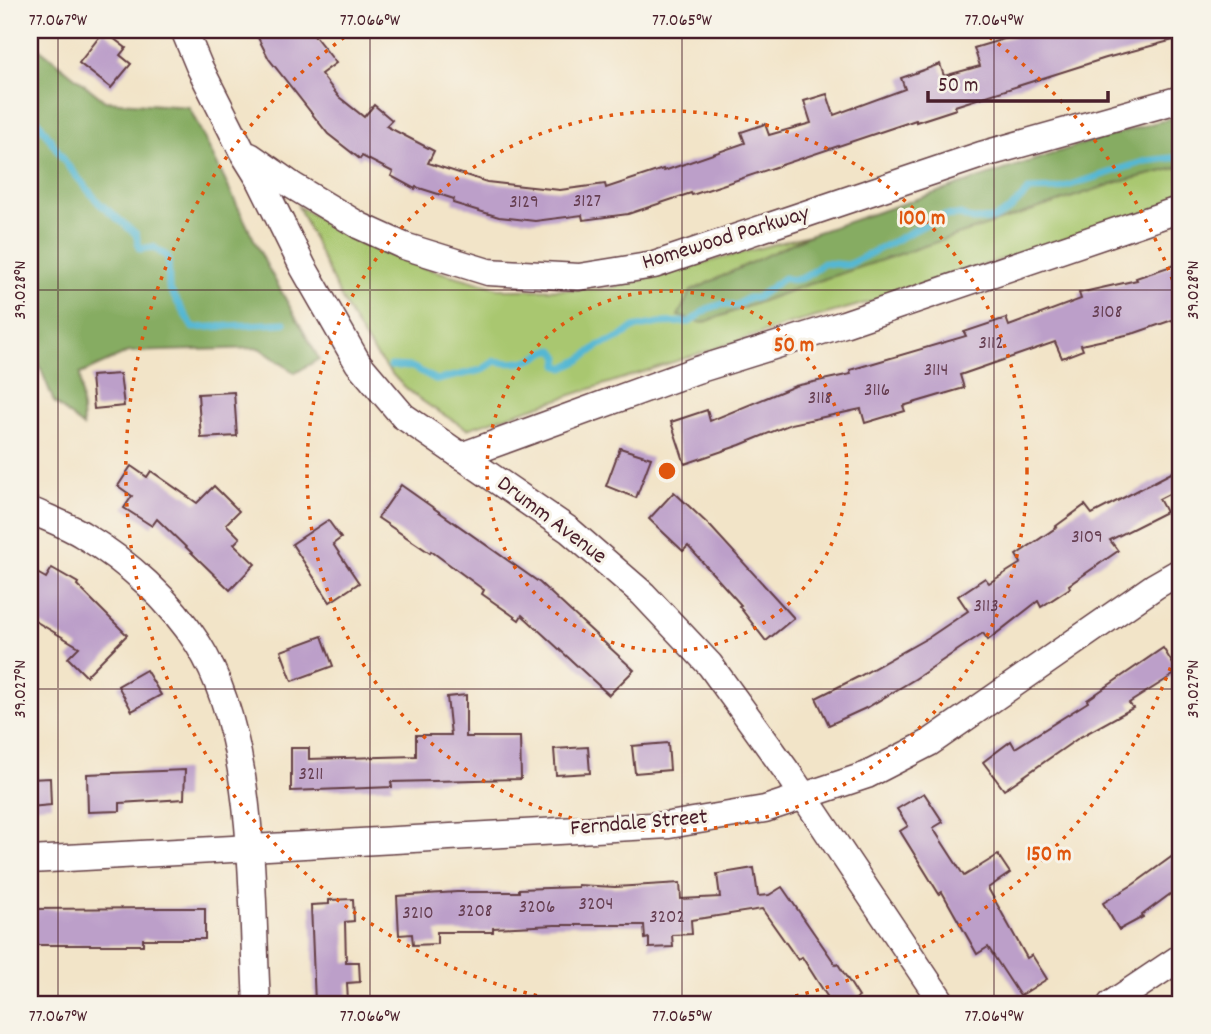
<svg xmlns="http://www.w3.org/2000/svg" width="1211" height="1034" font-family="Dekko,sans-serif">
  <style>
    .green { fill: #a9c76f; stroke: #7a734d; stroke-width: 2 }
    .forest { fill: #86ac62; stroke: #686646; stroke-width: 2 }
    .lines { fill: none; stroke-linecap: round; stroke-linejoin: round }
    .stream { stroke: #54b7d3; stroke-width: 7 }
    .building { fill: #bc9fc9 }
    .minor-casing { stroke: #633d43; stroke-width: 29 }
    .minor { stroke: #fff; stroke-width: 26 }
    .ticks { fill: none; stroke: #4a1f2b; stroke-width: 2; stroke-opacity: 0.45 }
    .ring { fill: none; stroke: #e0560e; stroke-width: 3.5; stroke-dasharray: 3.5 7 }
    .labels { text-anchor: middle; dominant-baseline: central; stroke-width: 6; stroke-linejoin: round; paint-order: stroke }
    .number-label { font-size: 19px; fill: #663f52 }
    .street-label { font-size: 23px; fill: #4a1f2b; stroke: #f7f3e8 }
    .centre { fill: #e0560e; stroke: #f7f3e8; stroke-width: 3.5 }
    .ring-label { font-size: 21px; text-anchor: middle; font-weight: bold; fill: #e0560e; stroke: #f7f3e8; stroke-width: 6; stroke-linejoin: round; paint-order: stroke }
    .neatline { fill: none; stroke: #4a1f2b; stroke-width: 2.5 }
    .ticks-label { font-size: 18px; text-anchor: middle; fill: #4a1f2b }
  </style>
  <rect width="100%" height="100%" fill="#f7f3e8"/>
  <filter id="ink" filterUnits="userSpaceOnUse"><feTurbulence type="fractalNoise" baseFrequency=".0143" numOctaves="2"/><feDisplacementMap in="SourceGraphic" scale="14" xChannelSelector="R" yChannelSelector="G"/><feConvolveMatrix kernelMatrix="1 2 1 2 8 2 1 2 1" color-interpolation-filters="sRGB"/></filter>
  <filter id="wash" filterUnits="userSpaceOnUse"><feTurbulence type="fractalNoise" baseFrequency=".00686" numOctaves="4" result="noise"/><feDisplacementMap in="SourceGraphic" scale="28" xChannelSelector="R" yChannelSelector="G"/><feGaussianBlur stdDeviation="1.57" result="paint"/><feColorMatrix in="noise" values="0 0 0 0 0 0 0 0 0 0 0 0 0 0 0 0 0 1.4 0 .05"/><feComposite in="paint" operator="in"/></filter>
  <g filter="url(#wash)">
    <rect width="100%" height="100%" fill="#f2e4c8"/>
    <path class="green" d="M1181,167V201L874,301L790,324L467,429C450,418 432,409 417,397C357,351 330,272 298,206L358,242L421,267L506,290L607,289L812,234L691,291L702,323L806,285L1118,182Z"/>
    <g class="forest">
      <path d="M30,41L105,101L189,107L266,264L319,359L295,373L259,348L129,352L80,374L83,427L54,402L30,341Z"/>
      <path d="M1181,115V167L1118,182L806,285L702,323L678,316L691,291L812,234L1079,145Z"/>
    </g>
    <g class="lines">
      <g class="stream">
        <path d="M30,109L68,166L99,203L136,234L140,249L153,247L168,257L169,288L193,328L284,323"/>
        <path d="M391,366L412,367L437,380L482,370L495,361C509,364 523,364 537,357C544,353 545,350 554,350L559,357L558,365L564,368L580,360L600,345L620,338L633,328L659,323L690,322L707,309L722,304L736,306L748,298H756L784,278C800,284 812,273 823,263L848,265L942,216L960,215L973,220L994,219L1011,209L1029,190L1058,189L1146,161L1181,157"/>
      </g>
    </g>
    <g id="blocks">
      <g class="building">
        <path d="M254,30H310L336,63L321,74L339,97L364,117L374,105L392,120L386,126L434,151L428,163L487,182L560,190L605,184L606,188L663,169L664,171L745,143L741,132L765,124L769,135L811,123L804,101L827,94L834,115L905,89L901,78L940,64L944,76L980,66L974,48L1021,34L1019,30H1181V38L1106,58L955,106L956,109L916,122V120L692,195L691,193L628,214L583,220L582,215L535,221L499,217L453,203L454,199L416,187L415,189L391,176L393,172L362,156L360,159L328,134L269,59Z"/>
        <path d="M104,31L126,48L120,55L131,64L111,88L79,63Z"/>
        <path d="M1174,265L1181,287V317L1135,333L1081,345L1083,350L1062,358L1055,342L960,375L964,388L903,406L905,411L865,423L861,409L791,424L740,445L685,464L671,422L707,410L710,421L795,386L851,374L850,370L966,336L964,332L1006,318L1009,326L1081,299L1079,293L1137,280L1136,278Z"/>
        <path d="M120,374L124,406L94,409L91,376Z"/>
        <path d="M234,392L237,436L201,438L198,394Z"/>
        <path d="M620,448L651,458L636,498L606,486Z"/>
        <path d="M131,466L147,477L151,471L197,503L214,486L239,511L226,524L240,538L234,544L255,564L230,590L157,519L152,526L124,508L132,496L118,486Z"/>
        <path d="M1181,468V488L1159,499L1166,512L1110,540L1118,551L1069,585L1070,588L1041,607L1038,601L988,640L983,633L915,679L868,707L829,725L816,698L858,677L931,636L968,611L958,596L985,578L989,583L1021,563L1016,555L1057,527L1056,526L1085,505L1092,514Z"/>
        <path d="M401,485L540,583L634,670L609,695L522,615L519,620L482,594L484,590L431,551L430,553L378,518Z"/>
        <path d="M674,492L711,527L794,618L766,641L739,606L741,605L688,546L683,551L649,519Z"/>
        <path d="M328,520L341,538L333,544L359,583L330,602L292,544Z"/>
        <path d="M52,568L78,583L77,585L127,635L86,676L68,658L79,647L30,618V585L37,573L46,578Z"/>
        <path d="M322,636L333,666L292,681L281,651Z"/>
        <path d="M1163,648L1178,672L1129,703L1133,708L1080,737L1004,790L983,762L1011,741L1015,748L1088,702L1087,700Z"/>
        <path d="M146,670L161,695L132,711L118,686Z"/>
        <path d="M466,695V737H520L521,779L391,782L392,787L291,791V748H309V759L416,756V735H451L447,697Z"/>
        <path d="M668,743L670,770L635,773L632,746Z"/>
        <path d="M588,747L590,773L556,775L554,749Z"/>
        <path d="M185,770L184,799L120,803V811L88,812L87,774Z"/>
        <path d="M50,778L51,805L30,807V779Z"/>
        <path d="M924,793L943,822L933,828L964,876L998,855L1010,873L988,888L1027,958L1032,955L1047,979L1020,996L988,947L977,954L942,892L939,894L900,831L908,826L897,809Z"/>
        <path d="M1181,850V886L1142,915L1143,917L1119,930L1103,903L1134,884Z"/>
        <path d="M754,868L758,896L769,895L782,887L836,965L838,964L859,997L847,1004H832L802,957L798,960L762,909L691,920L692,934L672,935L673,947L649,948V938L645,939L644,925H555L493,928V932H437V944L413,945L412,934L399,935L397,896L457,892H519V889L578,887V885L615,887L680,883L681,899L720,897L717,874Z"/>
        <path d="M353,899L354,921L345,922L346,962H359L360,982L347,983L348,1002L315,1003L311,905L329,904V900Z"/>
        <path d="M163,908H205V939H143V945H32V909Z"/>
      </g>
    </g>
  </g>
  <g filter="url(#ink)">
    <use href="#blocks" fill-opacity="0" stroke="#633d43" stroke-width="2"/>
    <g class="lines">
      <defs>
        <g id="minor">
          <path d="M184,30L199,66L242,151L260,180L303,267L358,363L403,416L569,530L643,594L710,665L791,777L943,1004"/>
          <path d="M250,156L293,186L360,226L404,246L488,272L579,277L654,265L981,155L1181,99"/>
          <path d="M461,456L697,370L844,324L1181,209"/>
          <path d="M30,510C47,518 67,525 83,535C128,562 170,600 198,644C257,737 251,896 257,1004"/>
          <path d="M30,860L669,825L765,809L867,775L929,743L1155,586L1181,571"/>
          <path d="M1111,1004L1181,957"/>
        </g>
      </defs>
      <use href="#minor" class="minor-casing"/>
      <use href="#minor" class="minor"/>
    </g>
  </g>
  <path class="ticks" d="M58,30V1004M370,30V1004M682,30V1004M994,30V1004M30,290H1181M30,689H1181"/>
  <g class="ring">
    <circle cx="667" cy="471" r="180"/>
    <circle cx="667" cy="471" r="360"/>
    <path d="M1181 638A540 540 0 0 1 756 1004M578 1004A540 540 0 0 1 353 31M981 31A540 540 0 0 1 1181 304"/>
  </g>
  <g class="labels">
    <g class="number-label">
      <text x="587" y="202">3127</text>
      <text x="524" y="203">3129</text>
      <text x="1107" y="313">3108</text>
      <text x="991" y="344">3112</text>
      <text x="936" y="371">3114</text>
      <text x="877" y="391">3116</text>
      <text x="820" y="399">3118</text>
      <text x="1087" y="538">3109</text>
      <text x="986" y="607">3113</text>
      <text x="311" y="775">3211</text>
      <text x="596" y="905">3204</text>
      <text x="537" y="908">3206</text>
      <text x="475" y="912">3208</text>
      <text x="418" y="914">3210</text>
      <text x="667" y="918">3202</text>
    </g>
    <g class="street-label">
      <text transform="translate(726 239) rotate(-17)">Homewood Parkway</text>
      <text transform="translate(551 521) rotate(37)">Drumm Avenue</text>
      <text transform="translate(639 824) rotate(-5)">Ferndale Street</text>
    </g>
  </g>
  <circle cx="667" cy="471" r="10" class="centre"/>
  <g class="ring-label">
    <text x="922" y="224">100 m</text>
    <text x="794" y="351">50 m</text>
    <text x="1049" y="860">150 m</text>
  </g>
  <rect width="1211" height="1034" fill="none" stroke="#f7f3e8" stroke-width="77"/>
  <path d="M928 91v10h180v-10" fill="none" stroke="#4a1f2b" stroke-width="3.5"/>
  <text x="938" y="91" font-size="21" fill="#4a1f2b" stroke="#f7f3e8" stroke-width="5" paint-order="stroke">50 m</text>
  <rect x="38" y="38" width="1134" height="958" class="neatline"/>
  <g class="ticks-label">
    <text x="58" y="25">77.067°W</text>
    <text x="370" y="25">77.066°W</text>
    <text x="682" y="25">77.065°W</text>
    <text x="994" y="25">77.064°W</text>
    <text transform="translate(19 290) rotate(-90)" y="6">39.028°N</text>
    <text transform="translate(1192 290) rotate(-90)" y="6">39.028°N</text>
    <text transform="translate(19 689) rotate(-90)" y="6">39.027°N</text>
    <text transform="translate(1192 689) rotate(-90)" y="6">39.027°N</text>
    <text x="58" y="1021">77.067°W</text>
    <text x="370" y="1021">77.066°W</text>
    <text x="682" y="1021">77.065°W</text>
    <text x="994" y="1021">77.064°W</text>
  </g>
</svg>
